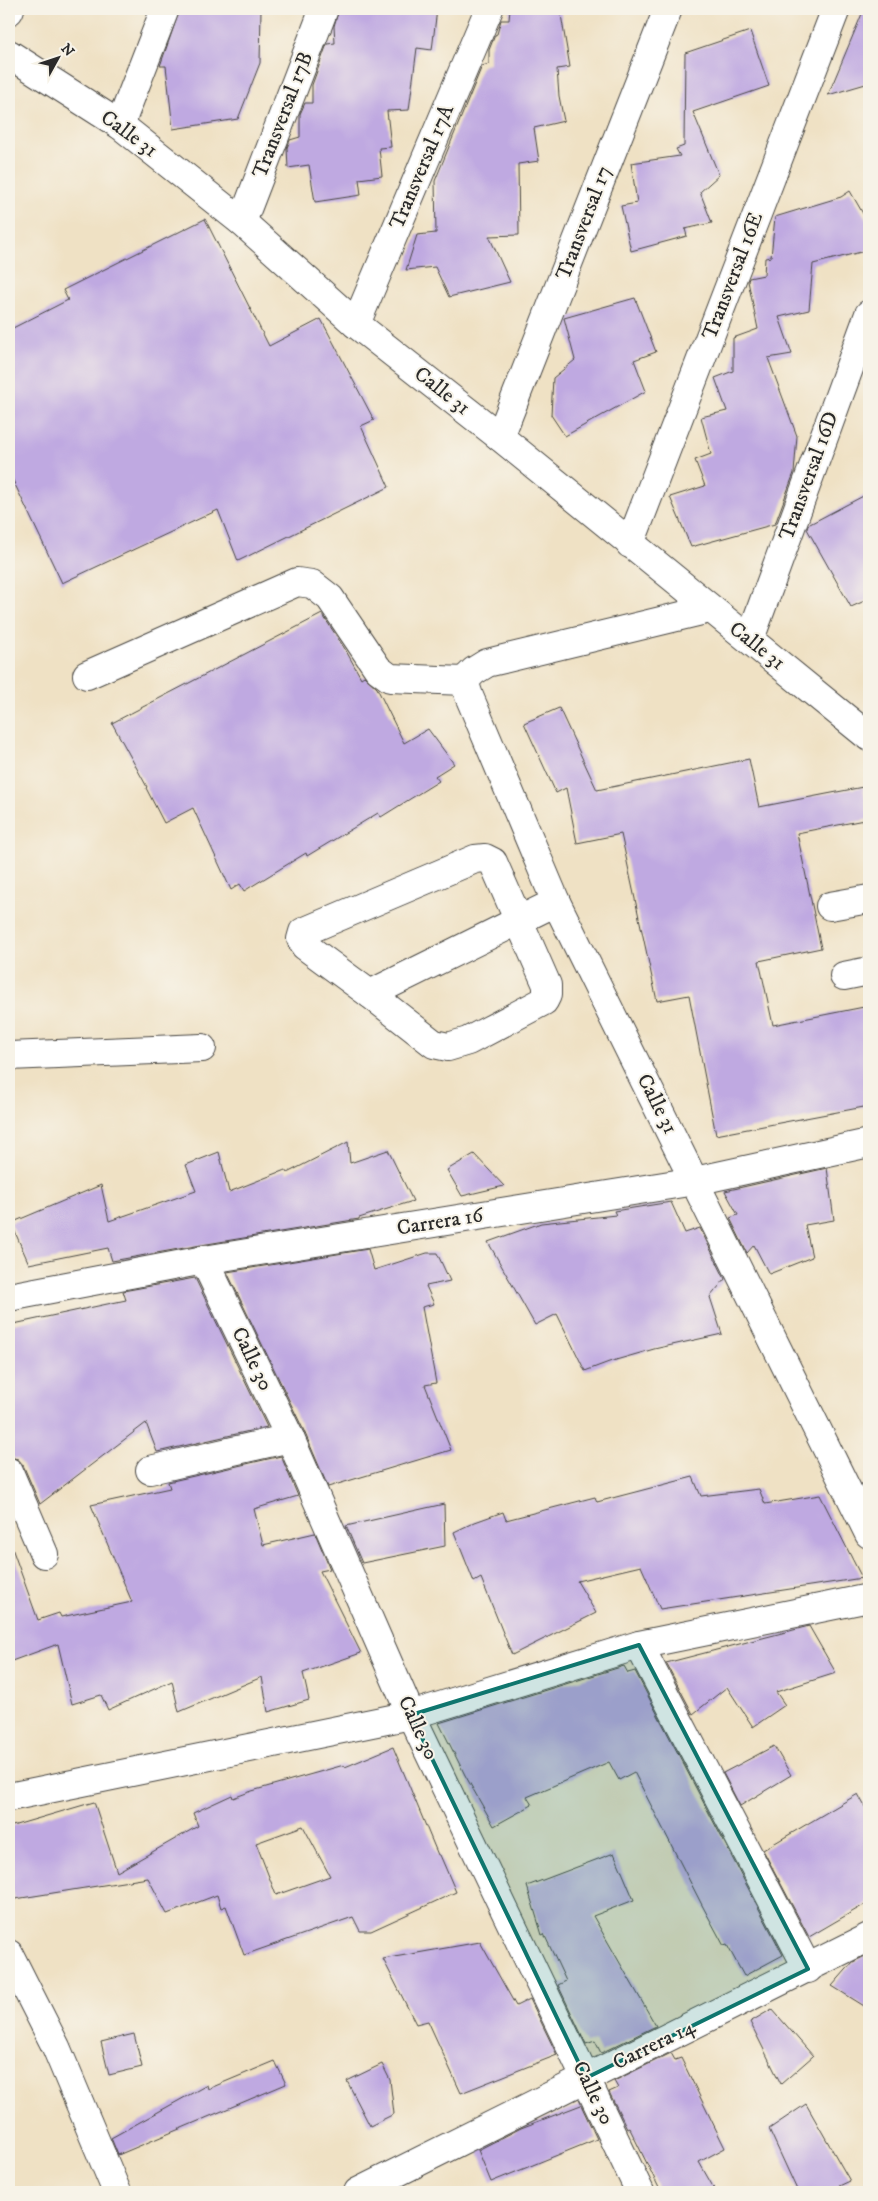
<svg xmlns="http://www.w3.org/2000/svg" width="878" height="2201" font-family="'IM FELL DW Pica',serif">
  <style>
    .building { fill: #bfa9e1; fill-rule: evenodd }
    .lines { fill: none; stroke-linecap: round; stroke-linejoin: round }
    .minor-casing { stroke: #484642; stroke-width: 30 }
    .minor { stroke: #fff; stroke-width: 28 }
    .marked { fill: #0f766e; fill-opacity: 0.2; stroke: #0f766e; stroke-width: 4; stroke-linejoin: round }
    .labels { text-anchor: middle; dominant-baseline: central; stroke-width: 4; stroke-linejoin: round; paint-order: stroke }
    .street-label { font-size: 21px; fill: #2b2b2b; stroke: #f7f3e8 }
  </style>
  <rect width="100%" height="100%" fill="#f7f3e8"/>
  <filter id="ink" filterUnits="userSpaceOnUse"><feTurbulence type="fractalNoise" baseFrequency=".02" numOctaves="2"/><feDisplacementMap in="SourceGraphic" scale="10" xChannelSelector="R" yChannelSelector="G"/><feConvolveMatrix kernelMatrix="1 2 1 2 8 2 1 2 1" color-interpolation-filters="sRGB"/></filter>
  <filter id="wash" filterUnits="userSpaceOnUse"><feTurbulence type="fractalNoise" baseFrequency=".0096" numOctaves="4" result="noise"/><feDisplacementMap in="SourceGraphic" scale="20" xChannelSelector="R" yChannelSelector="G"/><feGaussianBlur stdDeviation="1.12" result="paint"/><feColorMatrix in="noise" values="0 0 0 0 0 0 0 0 0 0 0 0 0 0 0 0 0 1.4 0 .05"/><feComposite in="paint" operator="in"/></filter>
  <g filter="url(#wash)">
    <rect width="100%" height="100%" fill="#efe1c4"/>
    <g id="blocks">
      <g class="building">
        <path d="M180,9H261L260,63L238,119L173,129L166,66H160Z"/>
        <path d="M339,9H437L432,50L417,48L409,110L387,111L391,147L379,148L382,176L359,179L361,195L315,202L309,165L288,168L287,148L290,140L300,137V114L305,103H312V85L327,44L335,43L334,26Z"/>
        <path d="M510,9H560L570,67L557,69L559,96L564,121L534,128L539,161L518,164L519,235L489,236L510,282L449,297L435,267L406,270L417,235L436,233L435,181L482,66L489,64V50L495,35L497,34L501,20H509Z"/>
        <path d="M864,9H869V83L828,95Z"/>
        <path d="M750,31L769,86L693,112L719,175L700,192L712,223L685,229L687,236L631,251L621,206L637,203L631,163L680,156L676,149L684,146L685,53Z"/>
        <path d="M850,191L869,224V250L813,264L809,310L779,317L792,354L768,358L797,436L794,473L775,524L691,547L670,497L705,486L695,460L711,454L701,417L727,411L715,378L733,371V338L758,329L748,281L749,278L764,275L765,258L771,257L775,217L841,197Z"/>
        <path d="M205,219L269,346L321,319L374,420L361,426L389,487L238,561L218,510L62,583L9,472V330L68,300L63,290Z"/>
        <path d="M635,298L656,352L634,360L646,391L565,436L551,415L553,378L575,360L564,318Z"/>
        <path d="M869,493V599L851,607L807,529L808,525Z"/>
        <path d="M322,614L345,649L361,678L364,676L377,688L404,743L428,729L454,764L435,776L439,781L381,817L378,813L307,856L306,853L244,891L240,884L231,890L193,808L164,823L146,788L147,787L112,723Z"/>
        <path d="M559,708L597,790L749,759L759,807L863,787L869,819L797,833L821,948L759,961L773,1025L869,1006V1106L716,1135L689,995L657,1001L621,834L577,843L566,788L556,793L524,723Z"/>
        <path d="M348,1142L350,1163L388,1150L413,1201L359,1218V1219L201,1245L112,1261L108,1248L29,1264L11,1223L101,1185L109,1221L196,1191L186,1165L219,1152L229,1192L285,1170L287,1173Z"/>
        <path d="M474,1154L504,1186L462,1196L447,1170Z"/>
        <path d="M827,1168L834,1220L805,1225L812,1257L769,1274L754,1245L747,1253L730,1218L738,1215L725,1191Z"/>
        <path d="M671,1202L685,1233L700,1228L725,1279L710,1297L722,1334L654,1349L609,1362L585,1371L557,1314L535,1325L488,1242L541,1223L616,1215L614,1211Z"/>
        <path d="M368,1249L374,1270L427,1253H437L450,1281L426,1286L434,1304L422,1307L436,1383L425,1385L451,1450L328,1487L304,1431L227,1272Z"/>
        <path d="M195,1278L267,1427L157,1452L146,1423L40,1504L23,1465L18,1459L9,1457V1325L126,1300L123,1291Z"/>
        <path d="M281,1456L298,1496L254,1509L263,1545L315,1533L330,1569L320,1571L361,1653L303,1673L309,1700L268,1712L262,1677L179,1712L172,1681L108,1710L101,1695L72,1704L58,1644L9,1662V1549L12,1548L38,1620L59,1613L61,1617L132,1602L91,1505L170,1488L168,1482Z"/>
        <path d="M693,1477L701,1496L759,1489L765,1504L820,1495L862,1578L660,1609L641,1566L577,1581L596,1613L512,1655L481,1578L474,1582L454,1532L475,1522L503,1512L506,1520L595,1497L597,1502Z"/>
        <path d="M444,1504L445,1546L362,1563L346,1526Z"/>
        <path d="M809,1626L836,1673L776,1692L785,1705L753,1727L727,1687L693,1714L666,1663Z"/>
        <path d="M624,1666L628,1673L635,1671L783,1955L744,1976L727,1945L724,1946L703,1907L634,1772L619,1780L609,1762L527,1797L532,1805L494,1826L465,1775L439,1723Z"/>
        <path d="M774,1746L791,1775L740,1806L723,1773Z"/>
        <path d="M393,1747L438,1855H440L456,1892L371,1931H360L353,1917L244,1955L226,1906L221,1908L217,1895L167,1914L148,1878L15,1899L9,1877V1827L94,1802L117,1872L198,1826L193,1813L232,1795L233,1798L252,1791L344,1765L345,1767ZM303,1826L330,1876L276,1895L256,1843Z"/>
        <path d="M858,1794L869,1814V1902L809,1937L763,1850Z"/>
        <path d="M614,1853L634,1900L593,1916L656,2026L601,2053L595,2041L586,2044L558,1985L566,1981L544,1934L542,1935L527,1886Z"/>
        <path d="M480,1942L516,2006L530,1999L557,2055L461,2093L428,2021L416,2024L383,1959Z"/>
        <path d="M869,1954V2009L832,1986L853,1962Z"/>
        <path d="M772,2009L813,2056L781,2084L750,2022Z"/>
        <path d="M134,2034L142,2067L109,2075L101,2042Z"/>
        <path d="M671,2053L675,2060L681,2058L725,2148L699,2162L716,2192H661L629,2127L627,2128L609,2092L618,2088L614,2081Z"/>
        <path d="M275,2061L286,2084L118,2155L111,2138L207,2085L208,2089Z"/>
        <path d="M382,2064L390,2080L394,2114L370,2126L347,2081Z"/>
        <path d="M806,2104L850,2181L826,2192H798L769,2129Z"/>
        <path d="M581,2105L597,2139L491,2182L478,2150L521,2128Z"/>
      </g>
    </g>
  </g>
  <g filter="url(#ink)">
    <use href="#blocks" fill-opacity="0" stroke="#484642" stroke-width="1"/>
    <g class="lines">
      <defs>
        <g id="minor">
          <path d="M9,11L10,9"/>
          <path d="M9,54L120,125L242,222L356,324L500,437L869,737"/>
          <path d="M120,125L165,9"/>
          <path d="M242,222L324,9"/>
          <path d="M356,324L489,9"/>
          <path d="M500,437L668,9"/>
          <path d="M630,544L836,9"/>
          <path d="M710,609L487,663L474,671L464,681L469,696L556,902L869,1534"/>
          <path d="M750,639L869,314"/>
          <path d="M87,675L297,582L312,584L330,598L378,669L390,678L464,681"/>
          <path d="M485,858L493,862L547,985V995L544,1001L468,1041L448,1047L434,1044L370,994L305,946L301,939L303,932L475,859Z"/>
          <path d="M830,906L869,899"/>
          <path d="M844,976L869,971"/>
          <path d="M370,994L556,902"/>
          <path d="M9,1056L202,1048"/>
          <path d="M204,1260L290,1438L411,1715L640,2192"/>
          <path d="M9,1297L204,1260L695,1181L869,1143"/>
          <path d="M150,1470L290,1438"/>
          <path d="M9,1472L44,1554"/>
          <path d="M639,1645L808,1969"/>
          <path d="M9,1797L411,1715L639,1645L869,1598"/>
          <path d="M9,1954L56,2047L117,2192"/>
          <path d="M358,2192L869,1937"/>
        </g>
      </defs>
      <use href="#minor" class="minor-casing"/>
      <use href="#minor" class="minor"/>
    </g>
  </g>
  <path class="marked" d="M639,1645L808,1969L586,2078L411,1715Z"/>
  <g class="labels">
    <g class="street-label">
      <text transform="translate(283 115) rotate(-69)">Transversal 17B</text>
      <text transform="translate(129 134) rotate(36)">Calle 31</text>
      <text transform="translate(422 167) rotate(-67)">Transversal 17A</text>
      <text transform="translate(584 223) rotate(-69)">Transversal 17</text>
      <text transform="translate(733 276) rotate(-69)">Transversal 16E</text>
      <text transform="translate(442 391) rotate(38)">Calle 31</text>
      <text transform="translate(809 476) rotate(-70)">Transversal 16D</text>
      <text transform="translate(757 646) rotate(38)">Calle 31</text>
      <text transform="translate(657 1104) rotate(63)">Calle 31</text>
      <text transform="translate(440 1222) rotate(-9)">Carrera 16</text>
      <text transform="translate(252 1359) rotate(64)">Calle 30</text>
      <text transform="translate(418 1728) rotate(65)">Calle 30</text>
      <text transform="translate(654 2045) rotate(-26)">Carrera 14</text>
      <text transform="translate(593 2093) rotate(64)">Calle 30</text>
    </g>
  </g>
  <rect width="878" height="2201" fill="none" stroke="#f7f3e8" stroke-width="30"/>
  <g transform="translate(58 58) rotate(50)" stroke="#f7f3e8" stroke-width="4" paint-order="stroke">
  <path d="M0-4L9 19L0 12L-9 19Z" fill="#2b2b2b"/>
  <text y="-8" font-size="14" font-weight="bold" text-anchor="middle" fill="#2b2b2b">N</text>
  </g>
</svg>
